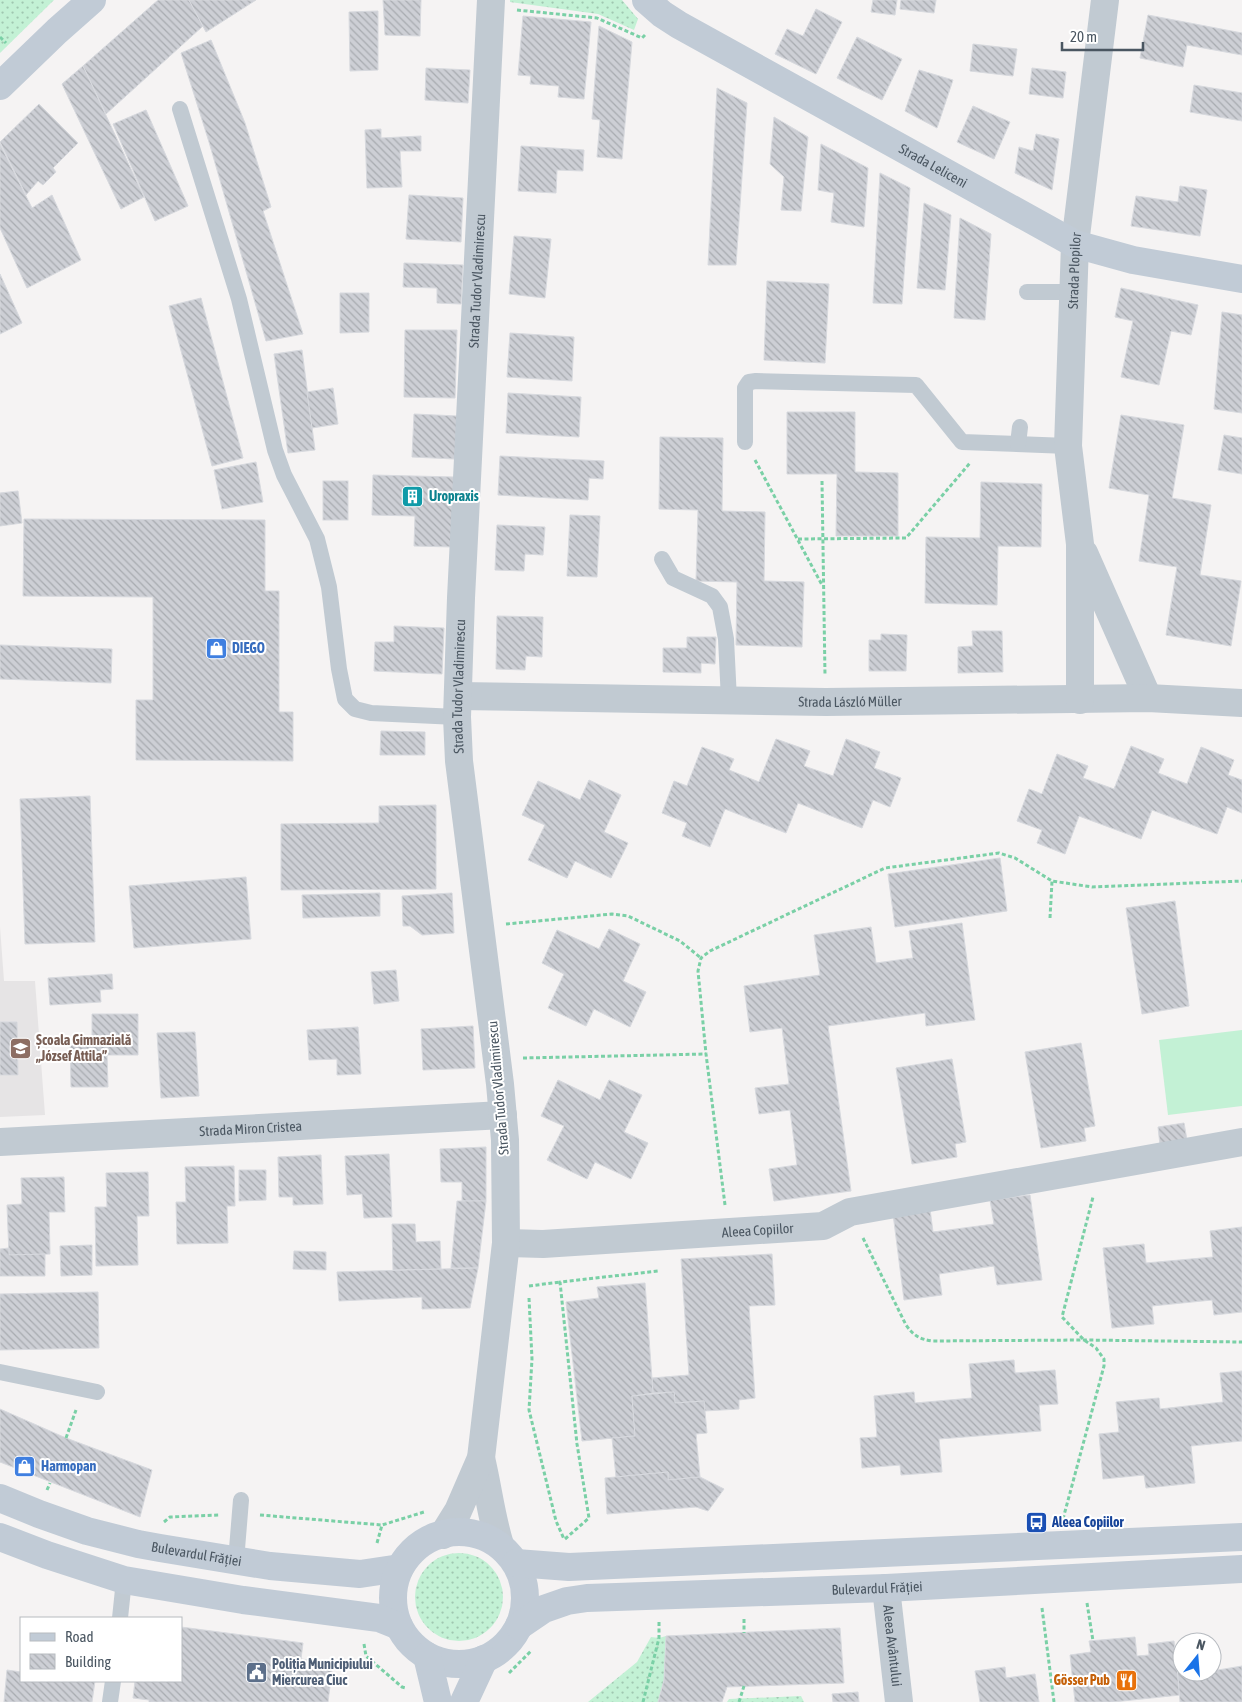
<svg xmlns="http://www.w3.org/2000/svg" width="1242" height="1702" font-family="'Asap Condensed',sans-serif">
  <style>
    .education { fill: #e6e4e5 }
    .grass { fill: url(#grass-dots) }
    .pitch { fill: #c3f1d5 }
    .building { fill: url(#building-back-hatch); stroke: #d7d9de }
    .lines { fill: none; stroke-linecap: round; stroke-linejoin: round }
    .path { stroke: #7ad0a6; stroke-width: 3; stroke-dasharray: 4 2.5; stroke-linecap: butt }
    .lane { stroke: #c1cad2; stroke-width: 16 }
    .street { stroke: #c1cad2; stroke-width: 28 }
    .secondary { stroke: #c1cbd6; stroke-width: 28 }
    .labels { text-anchor: middle; dominant-baseline: central; stroke-width: 4; stroke-linejoin: round; paint-order: stroke }
    .street-label { font-size: 14px; fill: #4a5661; stroke: #fff }
    .culture-label { font-size: 14px; font-weight: bold; fill: #0d838f; stroke: #fff; text-anchor: start }
    .shop-label { font-size: 14px; font-weight: bold; fill: #366cbe; stroke: #fff; text-anchor: start }
    .education-label { font-size: 14px; font-weight: bold; fill: #785e54; stroke: #fff; text-anchor: start }
    .transit-label { font-size: 14px; font-weight: bold; fill: #164399; stroke: #fff; text-anchor: start }
    .service-label { font-size: 14px; font-weight: bold; fill: #4e5e75; stroke: #fff; text-anchor: start }
    .food-label { font-size: 14px; font-weight: bold; fill: #c56008; stroke: #fff; text-anchor: end }
  </style>
  <defs>
    <pattern id="grass-dots" width="8" height="8" patternUnits="userSpaceOnUse" patternTransform="scale(1.25)"><rect width="8" height="8" fill="#c3f1d5"/><path d="M2 2h.1M6 6h.1" fill="none" stroke="#a0c6b0" stroke-width="1.8" stroke-linecap="round"/></pattern>
    <pattern id="building-back-hatch" width="6" height="6" patternUnits="userSpaceOnUse" patternTransform="scale(1.25)"><rect width="6" height="6" fill="#cdcfd5"/><path d="M-1 5l2 2M0 0l6 6M5-1l2 2" fill="none" stroke="#a8abb0"/></pattern>
  </defs>
  <rect width="100%" height="100%" fill="#f5f3f3"/>
  <path class="education" d="M0,927L4,981H35L45,1115L0,1117Z"/>
  <g class="grass">
    <path d="M0,0H54L0,53Z"/>
    <path d="M510,0H622L638,19L634,30L598,14L510,2Z"/>
    <circle cx="459" cy="1597" r="44"/>
    <path d="M666,1636L664,1680L658,1702H588L637,1662L651,1637L659,1638Z"/>
    <path d="M801,1696L804,1702H727L729,1699Z"/>
  </g>
  <path class="pitch" d="M1242,1030V1106L1168,1115L1159,1040Z"/>
  <g class="building">
    <path d="M158,0H189L203,26L106,114L83,66Z"/>
    <path d="M189,0H256L206,32Z"/>
    <path d="M383,0H421L420,36L385,35Z"/>
    <path d="M873,0H897L895,15L871,12Z"/>
    <path d="M901,0H936L934,13L900,9Z"/>
    <path d="M816,9L842,22L816,74L775,54L787,29L803,36Z"/>
    <path d="M378,11V70L350,71L349,12Z"/>
    <path d="M1148,15L1242,33V55L1187,45L1183,67L1140,58Z"/>
    <path d="M523,16L591,22L584,99L558,97L559,86L530,84L531,76L518,75Z"/>
    <path d="M599,26L632,42L622,159L597,157L600,120L592,119Z"/>
    <path d="M857,37L902,59L882,100L837,78Z"/>
    <path d="M211,40L245,123L271,207L263,211L303,334L266,341L209,142L181,53Z"/>
    <path d="M973,44L1017,49L1013,76L970,71Z"/>
    <path d="M83,66L144,197L121,209L62,84Z"/>
    <path d="M426,68L470,70L468,103L425,100Z"/>
    <path d="M1032,68L1066,72L1063,98L1029,94Z"/>
    <path d="M919,70L953,80L937,128L905,111Z"/>
    <path d="M1194,85L1242,93V121L1190,112Z"/>
    <path d="M717,88L747,103L736,265H708Z"/>
    <path d="M39,104L78,143L53,168L56,172L43,185L38,181L26,195L0,142Z"/>
    <path d="M973,106L1010,122L994,159L957,142Z"/>
    <path d="M146,110L188,206L155,221L113,124Z"/>
    <path d="M774,117L808,137L801,211L781,210L784,177L770,164Z"/>
    <path d="M381,129V138L421,136V151H400L402,187L367,188L365,130Z"/>
    <path d="M1036,134L1059,139L1052,190L1015,173L1019,147L1033,151Z"/>
    <path d="M0,144L32,208L52,195L81,260L27,288L0,228Z"/>
    <path d="M821,144L868,168L864,227L831,222L834,193L818,190Z"/>
    <path d="M521,146L584,150L583,171L557,170L556,193L518,191Z"/>
    <path d="M880,173L910,188L902,304L873,303Z"/>
    <path d="M1180,186L1207,190L1200,236L1131,226L1136,196L1178,202Z"/>
    <path d="M409,195L463,198L461,242L406,239Z"/>
    <path d="M924,203L951,215L945,290L917,288Z"/>
    <path d="M960,218L991,234L985,320L954,318Z"/>
    <path d="M514,236L551,239L545,298L509,294Z"/>
    <path d="M404,263L463,265L461,304L437,303V288L403,287Z"/>
    <path d="M0,274L22,323L0,334Z"/>
    <path d="M767,281L829,284L825,363L764,360Z"/>
    <path d="M1121,288L1198,305L1191,335L1171,331L1159,385L1121,377L1133,321L1115,317Z"/>
    <path d="M340,293H369V332L340,333Z"/>
    <path d="M201,298L243,458L212,466L169,306Z"/>
    <path d="M1222,312L1242,315V413L1214,409Z"/>
    <path d="M405,330H457L455,398L404,397Z"/>
    <path d="M510,333L574,337L572,381L507,377Z"/>
    <path d="M302,350L315,450L288,453L274,354Z"/>
    <path d="M333,388L338,424L312,428L307,392Z"/>
    <path d="M508,393L581,397L579,437L506,433Z"/>
    <path d="M787,412H855V472L898,473V536H836L837,474H787Z"/>
    <path d="M414,414L457,416L455,459L412,457Z"/>
    <path d="M1121,415L1184,425L1172,498L1211,505L1200,575L1241,581L1231,646L1166,635L1177,567L1139,561L1149,495L1109,488Z"/>
    <path d="M1224,435L1242,438V474L1218,470Z"/>
    <path d="M660,437L723,438L722,511L765,512L764,581L804,582L802,647L736,645L737,582L696,581L698,510L659,509Z"/>
    <path d="M500,456L604,461L603,479L589,478L588,500L498,495Z"/>
    <path d="M256,462L263,502L222,509L214,470Z"/>
    <path d="M373,475L454,477L453,547L414,546L415,516L372,515Z"/>
    <rect x="323" y="481" width="25" height="39"/>
    <path d="M981,482L1042,484L1041,547L998,546L997,605L925,603L926,537L980,538Z"/>
    <path d="M18,491L22,523L0,526V493Z"/>
    <path d="M570,515L600,516L597,577L567,576Z"/>
    <path d="M24,519L265,520V591H279V712H293V761L136,760V700H153V597L23,596Z"/>
    <path d="M497,525L545,527L543,555L525,554L524,571L495,570Z"/>
    <path d="M497,616L543,617L542,657L526,656L525,670L496,669Z"/>
    <path d="M394,626L444,628L442,674L374,671L375,642H394Z"/>
    <path d="M972,631H1002L1003,672L958,673V647L973,646Z"/>
    <path d="M881,634L907,635L906,671H869V640H881Z"/>
    <path d="M687,637H716L715,664L701,663V673L663,672V648H687Z"/>
    <path d="M0,645L112,649L111,683L0,679Z"/>
    <path d="M381,731L425,732V755H380Z"/>
    <path d="M776,739L810,751L804,766L833,776L846,739L880,752L874,768L901,778L890,807L873,800L862,828L798,803L786,833L725,809L710,847L682,836L687,823L662,813L674,781L687,786L702,747L734,759L729,770L759,782Z"/>
    <path d="M1131,746L1164,759L1158,773L1187,784L1201,747L1234,760L1228,775L1242,780V813L1227,807L1217,834L1152,810L1141,839L1079,816L1065,854L1037,843L1042,830L1017,821L1029,789L1042,794L1057,754L1088,766L1083,778L1114,789Z"/>
    <path d="M589,780L621,795L604,832L628,843L611,878L575,861L567,878L528,860L545,825L522,815L538,781L580,800Z"/>
    <path d="M90,796L95,942L25,944L20,799Z"/>
    <path d="M436,805V889L281,890V824L379,823V806Z"/>
    <path d="M1000,858L1007,911L895,927L888,874Z"/>
    <path d="M246,877L251,939L134,948L129,886Z"/>
    <path d="M380,893V916L303,918L302,895Z"/>
    <path d="M452,893L454,933L422,935L410,926H403L402,896Z"/>
    <path d="M1175,901L1189,1006L1142,1014L1126,908Z"/>
    <path d="M962,923L975,1020L926,1026L925,1013L828,1026L851,1191L774,1201L769,1169L797,1165L790,1110L759,1114L755,1088L789,1084L782,1028L750,1032L744,986L820,975L814,935L871,927L876,963L913,958L909,931Z"/>
    <path d="M609,929L640,944L623,981L646,992L630,1027L594,1009L586,1026L548,1008L564,974L542,963L557,930L599,949Z"/>
    <path d="M396,970L399,1001L374,1004L371,972Z"/>
    <path d="M112,974L113,989L100,990L101,1002L50,1005L48,978Z"/>
    <path d="M92,1014H138V1055H107L108,1087H71L70,1037H92Z"/>
    <path d="M0,1022H17L18,1075H0Z"/>
    <path d="M473,1026L475,1068L423,1070L421,1029Z"/>
    <path d="M358,1027L361,1074L337,1075V1059L309,1060L307,1030Z"/>
    <path d="M195,1032L199,1096L161,1098L157,1033Z"/>
    <path d="M1081,1043L1095,1126L1084,1128L1086,1141L1041,1148L1025,1052Z"/>
    <path d="M952,1059L966,1142L955,1144L957,1157L912,1164L896,1068Z"/>
    <path d="M558,1080L600,1100L609,1080L642,1095L624,1132L648,1143L631,1179L595,1162L587,1179L547,1160L564,1126L541,1116Z"/>
    <path d="M1184,1123L1187,1140L1160,1145L1158,1127Z"/>
    <path d="M486,1147V1201H462V1182H441L440,1149Z"/>
    <path d="M389,1154L392,1217L364,1218L362,1194L347,1195L345,1156Z"/>
    <path d="M321,1155L323,1204L293,1205V1197H279L278,1157Z"/>
    <path d="M234,1166L235,1206H227L228,1243L177,1244L176,1202H186L185,1167Z"/>
    <path d="M239,1170H266V1200L239,1201Z"/>
    <path d="M148,1172L149,1216H137L138,1265L96,1266L95,1207H107L106,1173Z"/>
    <path d="M64,1177L65,1212H49L50,1254L9,1255L7,1205L22,1204L21,1178Z"/>
    <path d="M1030,1195L1042,1280L997,1285L994,1266L939,1274L942,1295L904,1300L893,1214L930,1209L933,1232L994,1224L990,1200Z"/>
    <path d="M457,1201H486L478,1268H451Z"/>
    <path d="M392,1224H415L416,1242L440,1241L441,1269L393,1270Z"/>
    <path d="M1242,1227V1312L1214,1315L1212,1300L1152,1306L1154,1324L1112,1328L1103,1248L1144,1244L1146,1263L1213,1257L1210,1231Z"/>
    <path d="M92,1245V1275L61,1276L60,1246Z"/>
    <path d="M9,1248V1255L45,1254V1276H0V1249Z"/>
    <path d="M294,1251L326,1252V1270L293,1269Z"/>
    <path d="M772,1254L775,1305L749,1306L755,1398L739,1400V1409L704,1411V1401L675,1403L674,1392L653,1393L652,1378L689,1375L681,1259Z"/>
    <path d="M478,1268L470,1308L422,1309V1297L339,1301L337,1272Z"/>
    <path d="M645,1283L653,1393L632,1396L635,1436L582,1441L566,1302L599,1298L597,1287Z"/>
    <path d="M98,1292L99,1348L0,1350V1294Z"/>
    <path d="M1014,1360L1015,1373L1055,1370L1058,1404L1039,1405L1041,1431L939,1439L942,1472L901,1475L900,1465L862,1468L860,1438L877,1437L874,1396L914,1392L915,1403L972,1398L969,1364Z"/>
    <path d="M1242,1371V1441L1191,1446L1195,1483L1146,1488L1144,1475L1103,1479L1099,1434L1119,1432L1116,1402L1159,1398L1160,1409L1223,1402L1220,1373Z"/>
    <path d="M674,1392L675,1403L704,1401L707,1433L696,1434L700,1477L668,1480V1472L616,1477L612,1438L635,1436L632,1396Z"/>
    <path d="M0,1409L66,1438L152,1470L140,1517L0,1462Z"/>
    <path d="M668,1472V1480L700,1477L724,1489L708,1511L696,1507L607,1514L605,1478Z"/>
    <path d="M181,1627L303,1643L301,1659L333,1663L328,1702H149V1700L133,1698L135,1681H181Z"/>
    <path d="M840,1628L844,1683L727,1687L722,1702H658L664,1680L666,1636Z"/>
    <path d="M1135,1637L1137,1656L1149,1655L1148,1644L1174,1641L1180,1695L1113,1702H1075L1070,1655L1091,1652L1089,1641Z"/>
    <path d="M1182,1665V1672H1212V1671L1242,1666V1702H1180L1177,1666Z"/>
    <path d="M1005,1667L1006,1678L1035,1674L1039,1702H980L975,1671Z"/>
    <path d="M7,1670L21,1672V1681H95L92,1702H4Z"/>
    <path d="M858,1692L859,1702H833L832,1694Z"/>
  </g>
  <g class="lines">
    <g class="path">
      <path d="M517,10L597,18L642,38L645,35"/>
      <path d="M0,37L6,43"/>
      <path d="M755,460L822,585"/>
      <path d="M822,481L825,676"/>
      <path d="M798,539L906,538L970,463"/>
      <path d="M1050,918L1052,881"/>
      <path d="M506,924L612,914L628,916L680,941L701,958"/>
      <path d="M523,1058L706,1054"/>
      <path d="M725,1205L706,1054L698,971L701,958L710,951L885,868L999,853L1015,858L1052,881L1092,887L1242,881"/>
      <path d="M863,1238L906,1325C913,1335 919,1339 932,1341L1084,1340L1242,1342"/>
      <path d="M529,1286L560,1282"/>
      <path d="M529,1298L532,1359L529,1410L556,1521L564,1539"/>
      <path d="M66,1438L76,1410"/>
      <path d="M47,1490L50,1483"/>
      <path d="M260,1515L382,1525"/>
      <path d="M1063,1519L1104,1366V1359L1096,1348L1084,1340L1062,1317L1093,1197"/>
      <path d="M164,1522L170,1517L219,1515"/>
      <path d="M565,1539L589,1518L577,1444L560,1282L658,1271"/>
      <path d="M377,1543L382,1525L424,1512"/>
      <path d="M1087,1603L1093,1641"/>
      <path d="M1042,1608L1054,1702"/>
      <path d="M744,1619V1633"/>
      <path d="M364,1644L366,1656L402,1687L406,1688"/>
      <path d="M509,1673L531,1651"/>
      <path d="M643,1702L659,1638V1622"/>
      <path d="M739,1702L744,1686"/>
    </g>
    <g class="lane">
      <path d="M180,109L239,299L275,450L284,475L317,539L329,587L339,669L345,699L355,709L371,713L457,717"/>
      <path d="M1027,292H1074"/>
      <path d="M745,442V388L749,382L756,381L916,385L962,442L1068,446"/>
      <path d="M1018,444L1020,427"/>
      <path d="M662,559L673,578L712,596L720,607L726,639L729,700"/>
      <path d="M0,1372L97,1392"/>
      <path d="M236,1561L241,1500"/>
      <path d="M120,1618L124,1580"/>
      <path d="M110,1702L113,1681"/>
    </g>
    <g class="street">
      <path d="M1084,553L1148,698"/>
      <path id="s1" d="M458,696L826,702L1148,698L1242,703"/>
      <path id="s2" d="M1080,700V544L1068,446L1075,244L1105,0"/>
      <path id="s3" d="M0,1142L503,1115"/>
      <path id="s4" d="M506,1243L543,1244L823,1226L850,1212L1242,1142"/>
      <path d="M481,1458C488,1487 491,1516 500,1545"/>
      <path id="s5" d="M443,1535L458,1511L481,1458L506,1243L505,1140L500,1084L459,761L457,717L461,598L491,0"/>
      <path id="s6" d="M886,1588L899,1702"/>
    </g>
    <g class="secondary">
      <path id="s7" d="M646,0L662,14L679,25L1075,244L1133,260L1242,279"/>
      <path d="M0,86L57,31L92,0"/>
      <path id="s8" d="M0,1498L39,1514L87,1531L138,1544L160,1548L270,1566L360,1574L400,1568"/>
      <circle cx="459" cy="1598" r="66"/>
      <path d="M0,1537L47,1555L124,1580L243,1600L379,1618L399,1626"/>
      <path d="M516,1563L569,1567L1242,1537"/>
      <path id="s9" d="M519,1626L544,1609L567,1601L587,1598L886,1588L1242,1569"/>
      <path d="M427,1656L438,1702"/>
      <path d="M464,1702L484,1659"/>
    </g>
  </g>
  <defs>
    <symbol id="building-square" viewBox="-11 -11 22 22"><rect x="-9" y="-9" width="18" height="18" rx="4" fill="#0f9aa8" stroke="#fff"/><path d="M-4-6H4V6H1V3H-1V6H-4ZM-2.5-4.3h1.7v1.8h-1.7ZM.8-4.3h1.7v1.8H.8ZM-2.5-1h1.7V.8h-1.7ZM.8-1h1.7V.8H.8Z" fill="#fff"/></symbol>
    <symbol id="shop-square" viewBox="-11 -11 22 22"><rect x="-9" y="-9" width="18" height="18" rx="4" fill="#3f7fe0" stroke="#fff"/><path d="M-5-2.5h2.3a2.7 3.5 0 0 1 5.4 0H5L5.5 6h-11ZM-1.5-2.5h3a1.5 2.3 0 0 0-3 0Z" fill="#fff"/></symbol>
    <symbol id="school-square" viewBox="-11 -11 22 22"><rect x="-9" y="-9" width="18" height="18" rx="4" fill="#8d6e63" stroke="#fff"/><path d="M0-5L7-2L0 1L-7-2ZM-4 1L0 2.5L4 1V4Q0 6-4 4Z" fill="#fff"/></symbol>
    <symbol id="bus-square" viewBox="-11 -11 22 22"><rect x="-9" y="-9" width="18" height="18" rx="4" fill="#1a4fb4" stroke="#fff"/><path d="M-5-6H5V4H4V6H2V4H-2V6H-4V4H-5ZM-3.5-4V0h7V-4ZM-3.5 1.2v1.5H-2V1.2ZM2 1.2v1.5H3.5V1.2Z" fill="#fff"/></symbol>
    <symbol id="civic-square" viewBox="-11 -11 22 22"><rect x="-9" y="-9" width="18" height="18" rx="4" fill="#5c6f8a" stroke="#fff"/><path d="M-.6-6.5H3V-4.5H.6V-3L4-1V1h2V6H-6V1h2V-1L-.6-3ZM-1.2 2.5V6h2.4V2.5Z" fill="#fff"/></symbol>
    <symbol id="restaurant-square" viewBox="-11 -11 22 22"><rect x="-9" y="-9" width="18" height="18" rx="4" fill="#e8710a" stroke="#fff"/><path d="M-5-6h1v4h1v-4h1v4h1v-4h1v5L-1.5 .5V6h-2V.5L-5-1ZM5-6V6H3V1.5H1.5Q1.5-4 5-6Z" fill="#fff"/></symbol>
  </defs>
  <g fill-rule="evenodd">
    <use href="#building-square" x="400" y="484" width="25" height="25"/>
    <use href="#shop-square" x="204" y="636" width="25" height="25"/>
    <use href="#school-square" x="8" y="1036" width="25" height="25"/>
    <use href="#shop-square" x="12" y="1454" width="25" height="25"/>
    <use href="#bus-square" x="1024" y="1510" width="25" height="25"/>
    <use href="#civic-square" x="244" y="1660" width="25" height="25"/>
    <use href="#restaurant-square" x="1114" y="1668" width="25" height="25"/>
  </g>
  <g class="labels">
    <g class="street-label">
      <text stroke="none"><textPath href="#s7" startOffset="332">Strada Leliceni</textPath></text>
      <text stroke="none"><textPath href="#s2" startOffset="430">Strada Plopilor</textPath></text>
      <text stroke="none"><textPath href="#s5" startOffset="1268">Strada Tudor Vladimirescu</textPath></text>
      <text stroke="none"><textPath href="#s5" startOffset="862">Strada Tudor Vladimirescu</textPath></text>
      <text stroke="none"><textPath href="#s1" startOffset="392">Strada László Müller</textPath></text>
      <text transform="translate(498 1088) rotate(-95)">Strada Tudor Vladimirescu</text>
      <text stroke="none"><textPath href="#s3" startOffset="251">Strada Miron Cristea</textPath></text>
      <text stroke="none"><textPath href="#s4" startOffset="252">Aleea Copiilor</textPath></text>
      <text stroke="none"><textPath href="#s8" startOffset="205">Bulevardul Frăției</textPath></text>
      <text stroke="none"><textPath href="#s9" startOffset="365">Bulevardul Frăției</textPath></text>
      <text stroke="none"><textPath href="#s6" startOffset="58">Aleea Avântului</textPath></text>
    </g>
    <g class="culture-label">
      <text x="429" y="496">Uropraxis</text>
    </g>
    <g class="shop-label">
      <text x="232" y="648">DIEGO</text>
      <text x="41" y="1466">Harmopan</text>
    </g>
    <g class="education-label">
      <text x="36" y="1040">Școala Gimnazială<tspan x="36" dy="16">„József Attila”</tspan></text>
    </g>
    <g class="transit-label">
      <text x="1052" y="1522">Aleea Copiilor</text>
    </g>
    <g class="service-label">
      <text x="272" y="1664">Poliția Municipiului<tspan x="272" dy="16">Miercurea Ciuc</tspan></text>
    </g>
    <g class="food-label">
      <text x="1110" y="1680">Gösser Pub</text>
    </g>
  </g>
  <rect x="20" y="1617" width="162" height="65" fill="#ffffff" stroke="#b7bbc0"/>
  <rect x="30" y="1633" width="25" height="8" fill="#c1cbd6" stroke="#b7bbc0"/>
  <text x="65" y="1642" font-size="15" fill="#4a5661">Road</text>
  <rect x="30" y="1654" width="25" height="15" fill="url(#building-back-hatch)" stroke="#b7bbc0"/>
  <text x="65" y="1667" font-size="15" fill="#4a5661">Building</text>
  <g transform="translate(1197 1657) rotate(17)"><circle r="24" fill="#ffffff" stroke="#b7bbc0"/>
  <path d="M0-4L9 19L0 12L-9 19Z" fill="#1a73e8"/>
  <text y="-8" font-size="14" font-weight="bold" text-anchor="middle" fill="#4a5661">N</text>
  </g>
  <path d="M1062 42v8h81v-8" fill="none" stroke="#4a5661" stroke-width="2.5"/>
  <text x="1070" y="42" font-size="15" fill="#4a5661" stroke="#ffffff" stroke-width="4" paint-order="stroke">20 m</text>
</svg>
